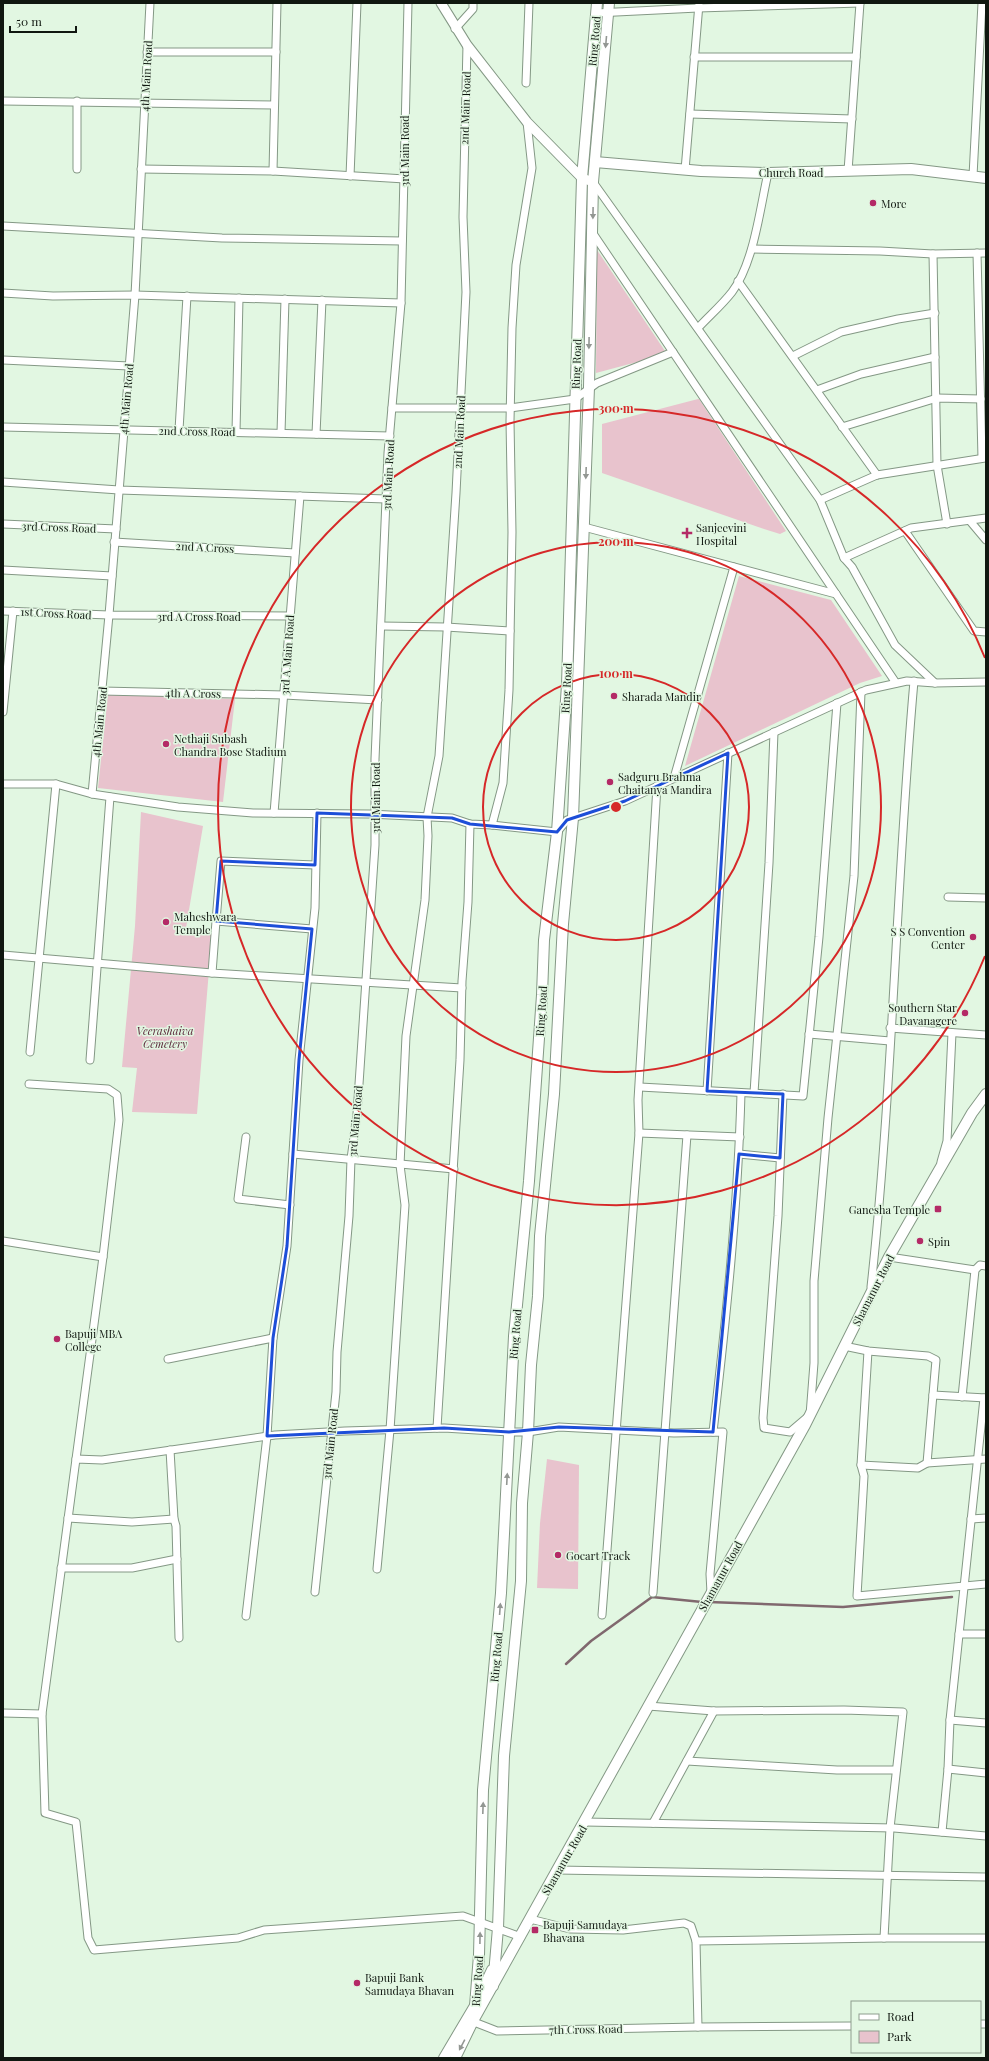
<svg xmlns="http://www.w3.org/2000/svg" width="989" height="2061" font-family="'Playfair Display',serif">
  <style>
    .green { fill: #e8c3cd }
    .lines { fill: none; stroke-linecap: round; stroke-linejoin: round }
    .stream { stroke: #80686e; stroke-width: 2.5 }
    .minor-casing { stroke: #849885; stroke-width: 9 }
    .tertiary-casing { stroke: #849885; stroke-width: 11 }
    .secondary-casing { stroke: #849885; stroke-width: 12 }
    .minor { stroke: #fff; stroke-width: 7 }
    .tertiary { stroke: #fff; stroke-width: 9 }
    .secondary { stroke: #fff; stroke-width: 10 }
    .oneway { fill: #939793 }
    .marked { fill: none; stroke: #1d4ed8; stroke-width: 3; stroke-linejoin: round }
    .ring { fill: none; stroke: #d62828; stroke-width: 2 }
    .poi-dot { fill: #b42a66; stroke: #e2f7e2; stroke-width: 1.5 }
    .labels { text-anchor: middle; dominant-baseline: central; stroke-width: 3; stroke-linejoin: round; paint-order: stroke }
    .street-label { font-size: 11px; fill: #101710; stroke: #e2f7e2 }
    .poi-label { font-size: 11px; fill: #101710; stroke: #e2f7e2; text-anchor: start }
    .park-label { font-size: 11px; font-style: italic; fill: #5d2a3c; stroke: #e2f7e2 }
    .centre { fill: #d62828; stroke: #e2f7e2; stroke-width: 2 }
    .ring-label { font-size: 12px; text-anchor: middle; font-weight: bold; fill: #d62828; stroke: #e2f7e2; stroke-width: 3; stroke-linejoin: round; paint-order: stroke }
  </style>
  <rect width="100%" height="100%" fill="#e2f7e2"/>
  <g class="green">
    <path d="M597,250L667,354L596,373Z"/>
    <path d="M698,399H699L786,531L780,534L764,529L602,473V424Z"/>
    <path d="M739,576L831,600L882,676L860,683L685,766Z"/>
    <path d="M108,694L235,699L223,802L98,788Z"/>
    <path d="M141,812L203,826L186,928L212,934L197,1114L132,1112L137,1068L122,1067L135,926Z"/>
    <path d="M547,1459L579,1465L578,1589L537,1588L540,1523Z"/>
  </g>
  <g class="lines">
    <g class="stream">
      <path d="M709,1602L843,1607L952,1597"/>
      <path d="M566,1664L591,1641L652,1597L702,1602"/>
    </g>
    <defs>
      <g id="minor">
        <path d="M596,13L698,8L860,3"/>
        <path d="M455,29L473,9V3"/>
        <path d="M147,52H276"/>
        <path d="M694,57H856"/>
        <path d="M526,83L529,3"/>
        <path d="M3,101L274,105"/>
        <path d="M690,114L852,119"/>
        <path d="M77,169V101"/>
        <path d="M141,169L273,171L405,179"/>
        <path d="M685,170L699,4"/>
        <path d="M273,171L277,3"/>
        <path d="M848,171L860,3"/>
        <path d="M350,176L357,3"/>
        <path d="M973,176L982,3"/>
        <path d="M593,182L820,500L844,558L852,567L895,645L935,683"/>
        <path d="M3,226L222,238L402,241"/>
        <path d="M592,232L896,683"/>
        <path d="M752,249L880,251L933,254L986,253"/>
        <path d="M977,253L982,458"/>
        <path d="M933,254L937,465L947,524"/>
        <path d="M738,281L877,475"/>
        <path d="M3,293L53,296L135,295L401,303"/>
        <path d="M698,328C709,316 722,305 732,292C754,263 760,208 768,173"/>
        <path d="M793,356L841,332L898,319L935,313"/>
        <path d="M3,360L129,366"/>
        <path d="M817,390L861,374L935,357"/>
        <path d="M392,408H510L575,399L597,383L673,352"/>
        <path d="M3,427L390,436"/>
        <path d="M842,427L937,398L981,399"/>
        <path d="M179,430L187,296"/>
        <path d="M236,432L239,298"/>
        <path d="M281,433L285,299"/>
        <path d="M316,434L322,300"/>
        <path d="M3,482L119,490L386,499"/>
        <path d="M820,500L877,475L985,458"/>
        <path d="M970,521L986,540"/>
        <path d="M3,524L116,529"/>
        <path d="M584,527L836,594"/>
        <path d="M905,531L974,631L986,632"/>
        <path d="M114,542L295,553"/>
        <path d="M844,558L911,528L986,518"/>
        <path d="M3,570L112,576"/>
        <path d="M3,611L109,615L290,616"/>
        <path d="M381,626L446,627L510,631"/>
        <path d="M102,691L284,695L378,700"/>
        <path d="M3,712L13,611"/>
        <path d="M674,778L734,567"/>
        <path d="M3,784H56L92,794L178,807L253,813L369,814L452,818L470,824L492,825L557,832L567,820L625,801L866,690L907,681L935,683L986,682"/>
        <path d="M92,794L109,615L135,295L150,3"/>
        <path d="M274,813L300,496"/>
        <path d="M492,825L503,783L509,690L512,532L510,421L512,328L516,265L532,168L527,122"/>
        <path d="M948,897L986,898"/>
        <path d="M216,921L212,973L462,988"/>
        <path d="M312,929L216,921L221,861L315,865"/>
        <path d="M3,955L212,973"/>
        <path d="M890,1028L986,1035"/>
        <path d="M809,1034L890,1041"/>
        <path d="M30,1052L56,784"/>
        <path d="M90,1060L110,797"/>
        <path d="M29,1084L108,1089L117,1095L119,1120L103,1257L76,1459"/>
        <path d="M640,1087L803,1096L819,937L837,703"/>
        <path d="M707,1091L728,753"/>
        <path d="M754,1093L769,863L774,732"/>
        <path d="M783,1094L778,1216L763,1418L764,1428L790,1432L810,1415L814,1363V1281L828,1118L854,876L861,692"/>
        <path d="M639,1133L740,1137"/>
        <path d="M246,1137L238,1199L290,1205"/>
        <path d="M293,1154L454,1169"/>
        <path d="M739,1154L780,1158"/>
        <path d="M941,1162L947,1141L952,1033"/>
        <path d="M3,1241L103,1257"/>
        <path d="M889,1257L975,1270"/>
        <path d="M871,1287C893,1086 896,883 914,681"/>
        <path d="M844,1346L868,1351L928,1356L936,1360L927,1463L986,1459"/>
        <path d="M868,1351L861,1465L918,1468L927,1463"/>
        <path d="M168,1359L273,1338"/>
        <path d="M933,1395L986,1398"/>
        <path d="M962,1397L975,1270L980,1265L986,1266"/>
        <path d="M437,1428L460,1060L462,981L468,902L470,824"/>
        <path d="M713,1432C726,1320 738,1207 741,1093"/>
        <path d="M170,1450L174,1519L176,1526L179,1638"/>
        <path d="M861,1465L864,1476L857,1596L986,1584"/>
        <path d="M68,1518L132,1522L174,1519"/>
        <path d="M971,1519L986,1518"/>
        <path d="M61,1568H132L177,1559"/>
        <path d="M377,1569L390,1430L405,1205L400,1165L406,1036L425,900L428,836L427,817L439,756L456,493L466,292L463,217L467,45"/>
        <path d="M315,1592L336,1392L337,1352L349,1216L351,1159L357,1114L375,845V759L382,594L388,453L401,303L408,3"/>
        <path d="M653,1593L687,1135"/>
        <path d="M602,1615L639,1133L638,1100L657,786"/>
        <path d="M246,1616L267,1436L273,1338L287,1246L299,1060L315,908L317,813"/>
        <path d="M959,1634H986"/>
        <path d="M648,1706L714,1711L844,1710L903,1712L890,1828L884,1938L696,1941L698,2027L852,2026"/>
        <path d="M3,1713L42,1714L76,1459L102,1460L275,1435L345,1431L444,1428L509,1432H528L559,1427L674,1433L723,1432L710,1574L711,1593"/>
        <path d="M42,1714L45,1813L76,1822L88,1938L94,1950L238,1938L264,1930L463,1916L521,1937"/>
        <path d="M950,1720L986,1723"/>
        <path d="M687,1761L837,1770H896"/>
        <path d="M948,1769L986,1773"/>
        <path d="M585,1822L894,1828L986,1836"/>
        <path d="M653,1823L714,1711"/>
        <path d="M942,1832L948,1769L950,1720L984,1398"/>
        <path d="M557,1870L986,1877"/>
        <path d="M530,1919L570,1929L623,1930L684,1923L691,1926L696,1941"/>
        <path d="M884,1938H986"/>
        <path d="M474,2022L497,2031L698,2027"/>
        <path d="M980,2024H986"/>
      </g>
      <path id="tertiary" d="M441,3L467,45L527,122L582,178L593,182"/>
      <g id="secondary">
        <path d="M595,162L701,171L768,173L911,169L986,178"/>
        <path d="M493,1986L498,1928L504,1756L521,1581L522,1503L528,1432L531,1365L538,1296L540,1236L554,1094L563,924L573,818L589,387L593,182L609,3"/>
        <path d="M474,2019L479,1955L483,1790L501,1593L514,1336L529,1181L542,995L544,940L557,832L567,685L582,178L597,3"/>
        <path d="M444,2058L476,2004L492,1970"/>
        <path d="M455,2058L474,2019L805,1425L889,1257L972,1113L986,1094"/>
      </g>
    </defs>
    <use href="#minor" class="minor-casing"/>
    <use href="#tertiary" class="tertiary-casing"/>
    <use href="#secondary" class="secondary-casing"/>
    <use href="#minor" class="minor"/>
    <use href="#tertiary" class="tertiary"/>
    <use href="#secondary" class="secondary"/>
  </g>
  <defs><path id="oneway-solid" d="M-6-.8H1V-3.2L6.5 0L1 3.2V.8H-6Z"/></defs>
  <g class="oneway">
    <use href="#oneway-solid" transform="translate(606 42) rotate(95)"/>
    <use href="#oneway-solid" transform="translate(593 213) rotate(91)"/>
    <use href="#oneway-solid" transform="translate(589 343) rotate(91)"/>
    <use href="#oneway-solid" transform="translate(586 473) rotate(92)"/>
    <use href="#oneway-solid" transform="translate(507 1479) rotate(-87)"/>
    <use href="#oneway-solid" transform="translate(500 1609) rotate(-86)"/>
    <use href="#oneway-solid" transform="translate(483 1808) rotate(-88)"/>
    <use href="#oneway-solid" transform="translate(480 1938) rotate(-89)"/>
    <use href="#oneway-solid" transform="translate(462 2045) rotate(118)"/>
  </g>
  <path class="marked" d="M728,753L707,1091L783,1094L780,1158L739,1154L713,1432L559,1427L509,1432L444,1428L267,1436L273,1338L287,1246L299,1060L312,929L216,921L221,861L315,865L317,813L452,818L470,824L557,832L567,820L625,801Z"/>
  <g class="ring">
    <circle cx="616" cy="807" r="133"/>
    <circle cx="616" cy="807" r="265"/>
    <path d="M985 956A398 398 0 1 1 985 658"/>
  </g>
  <g class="poi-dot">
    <circle cx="873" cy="203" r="4"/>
    <path d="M685 527h4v4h4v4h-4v4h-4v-4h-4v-4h4z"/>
    <circle cx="614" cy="696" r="4"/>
    <circle cx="166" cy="744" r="4"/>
    <circle cx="610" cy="782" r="4"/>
    <circle cx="166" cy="922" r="4"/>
    <circle cx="973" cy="937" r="4"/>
    <circle cx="965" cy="1013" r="4"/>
    <rect x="934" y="1205" width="8" height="8" rx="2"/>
    <circle cx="920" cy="1241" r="4"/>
    <circle cx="57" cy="1339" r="4"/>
    <circle cx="558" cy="1555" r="4"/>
    <rect x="531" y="1926" width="8" height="8" rx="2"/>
    <circle cx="357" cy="1983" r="4"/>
  </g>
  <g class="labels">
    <g class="street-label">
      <text transform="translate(594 41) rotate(-85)">Ring Road</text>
      <text transform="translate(146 76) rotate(-87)">4th Main Road</text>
      <text transform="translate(465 108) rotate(-88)">2nd Main Road</text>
      <text transform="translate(404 151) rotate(-90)">3rd Main Road</text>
      <text x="791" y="172">Church Road</text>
      <text transform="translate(576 364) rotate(-88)">Ring Road</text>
      <text transform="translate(126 399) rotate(-85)">4th Main Road</text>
      <text transform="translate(197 431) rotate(1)">2nd Cross Road</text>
      <text transform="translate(459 432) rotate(-87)">2nd Main Road</text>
      <text transform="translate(388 475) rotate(-87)">3rd Main Road</text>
      <text transform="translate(59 527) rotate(2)">3rd Cross Road</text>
      <text transform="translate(205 547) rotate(3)">2nd A Cross</text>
      <text transform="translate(56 613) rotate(3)">1st Cross Road</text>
      <text x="199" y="616">3rd A Cross Road</text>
      <text transform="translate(287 655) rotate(-86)">3rd A Main Road</text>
      <text transform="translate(566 688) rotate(-87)">Ring Road</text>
      <text transform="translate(193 693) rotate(1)">4th A Cross</text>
      <text transform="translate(99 722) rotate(-84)">4th Main Road</text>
      <text transform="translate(375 798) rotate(-90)">3rd Main Road</text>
      <text transform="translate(541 1011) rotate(-86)">Ring Road</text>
      <text transform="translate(355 1121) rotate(-85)">3rd Main Road</text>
      <text transform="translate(873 1290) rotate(-63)">Shamanur Road</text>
      <text transform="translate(515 1334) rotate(-85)">Ring Road</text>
      <text transform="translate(330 1444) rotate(-84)">3rd Main Road</text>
      <text transform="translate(720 1576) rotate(-61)">Shamanur Road</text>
      <text transform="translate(496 1657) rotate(-85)">Ring Road</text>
      <text transform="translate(564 1860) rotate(-60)">Shamanur Road</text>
      <text transform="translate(477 1981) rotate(-86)">Ring Road</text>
      <text transform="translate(586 2029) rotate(-1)">7th Cross Road</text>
    </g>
    <g class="poi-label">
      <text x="881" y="203">More</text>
      <text x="696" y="527">Sanjeevini<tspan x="696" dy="13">Hospital</tspan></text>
      <text x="622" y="696">Sharada Mandir</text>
      <text x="174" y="738">Nethaji Subash<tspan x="174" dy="13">Chandra Bose Stadium</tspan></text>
      <text x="618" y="776">Sadguru Brahma<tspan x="618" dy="13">Chaitanya Mandira</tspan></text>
      <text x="174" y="916">Maheshwara<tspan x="174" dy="13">Temple</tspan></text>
      <text x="965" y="931" text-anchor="end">S S Convention<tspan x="965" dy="13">Center</tspan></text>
      <text x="957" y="1007" text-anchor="end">Southern Star<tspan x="957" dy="13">Davanagere</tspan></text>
      <text x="930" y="1209" text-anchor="end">Ganesha Temple</text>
      <text x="928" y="1241">Spin</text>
      <text x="65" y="1333">Bapuji MBA<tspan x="65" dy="13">College</tspan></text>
      <text x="566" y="1555">Gocart Track</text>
      <text x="543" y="1924">Bapuji Samudaya<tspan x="543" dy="13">Bhavana</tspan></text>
      <text x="365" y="1977">Bapuji Bank<tspan x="365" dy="13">Samudaya Bhavan</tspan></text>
    </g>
    <g class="park-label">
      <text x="165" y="1030">Veerashaiva<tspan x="165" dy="13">Cemetery</tspan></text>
    </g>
  </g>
  <circle cx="616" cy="807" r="6" class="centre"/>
  <g class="ring-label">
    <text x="616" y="413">300 m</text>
    <text x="616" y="546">200 m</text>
    <text x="616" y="678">100 m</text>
  </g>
  <rect width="989" height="2061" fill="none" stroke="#101710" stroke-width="8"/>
  <rect x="851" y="2001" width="130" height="52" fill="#e2f7e2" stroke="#8e9d8e"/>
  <rect x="859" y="2014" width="20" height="6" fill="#ffffff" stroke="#8e9d8e"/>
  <text x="887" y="2021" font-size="12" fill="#101710">Road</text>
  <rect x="859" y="2031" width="20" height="12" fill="#e8c3cd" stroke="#8e9d8e"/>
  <text x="887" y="2041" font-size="12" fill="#101710">Park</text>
  <path d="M10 26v6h66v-6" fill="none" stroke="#101710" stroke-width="2"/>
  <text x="16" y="26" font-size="12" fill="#101710" stroke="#e2f7e2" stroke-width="3" paint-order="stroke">50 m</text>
</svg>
